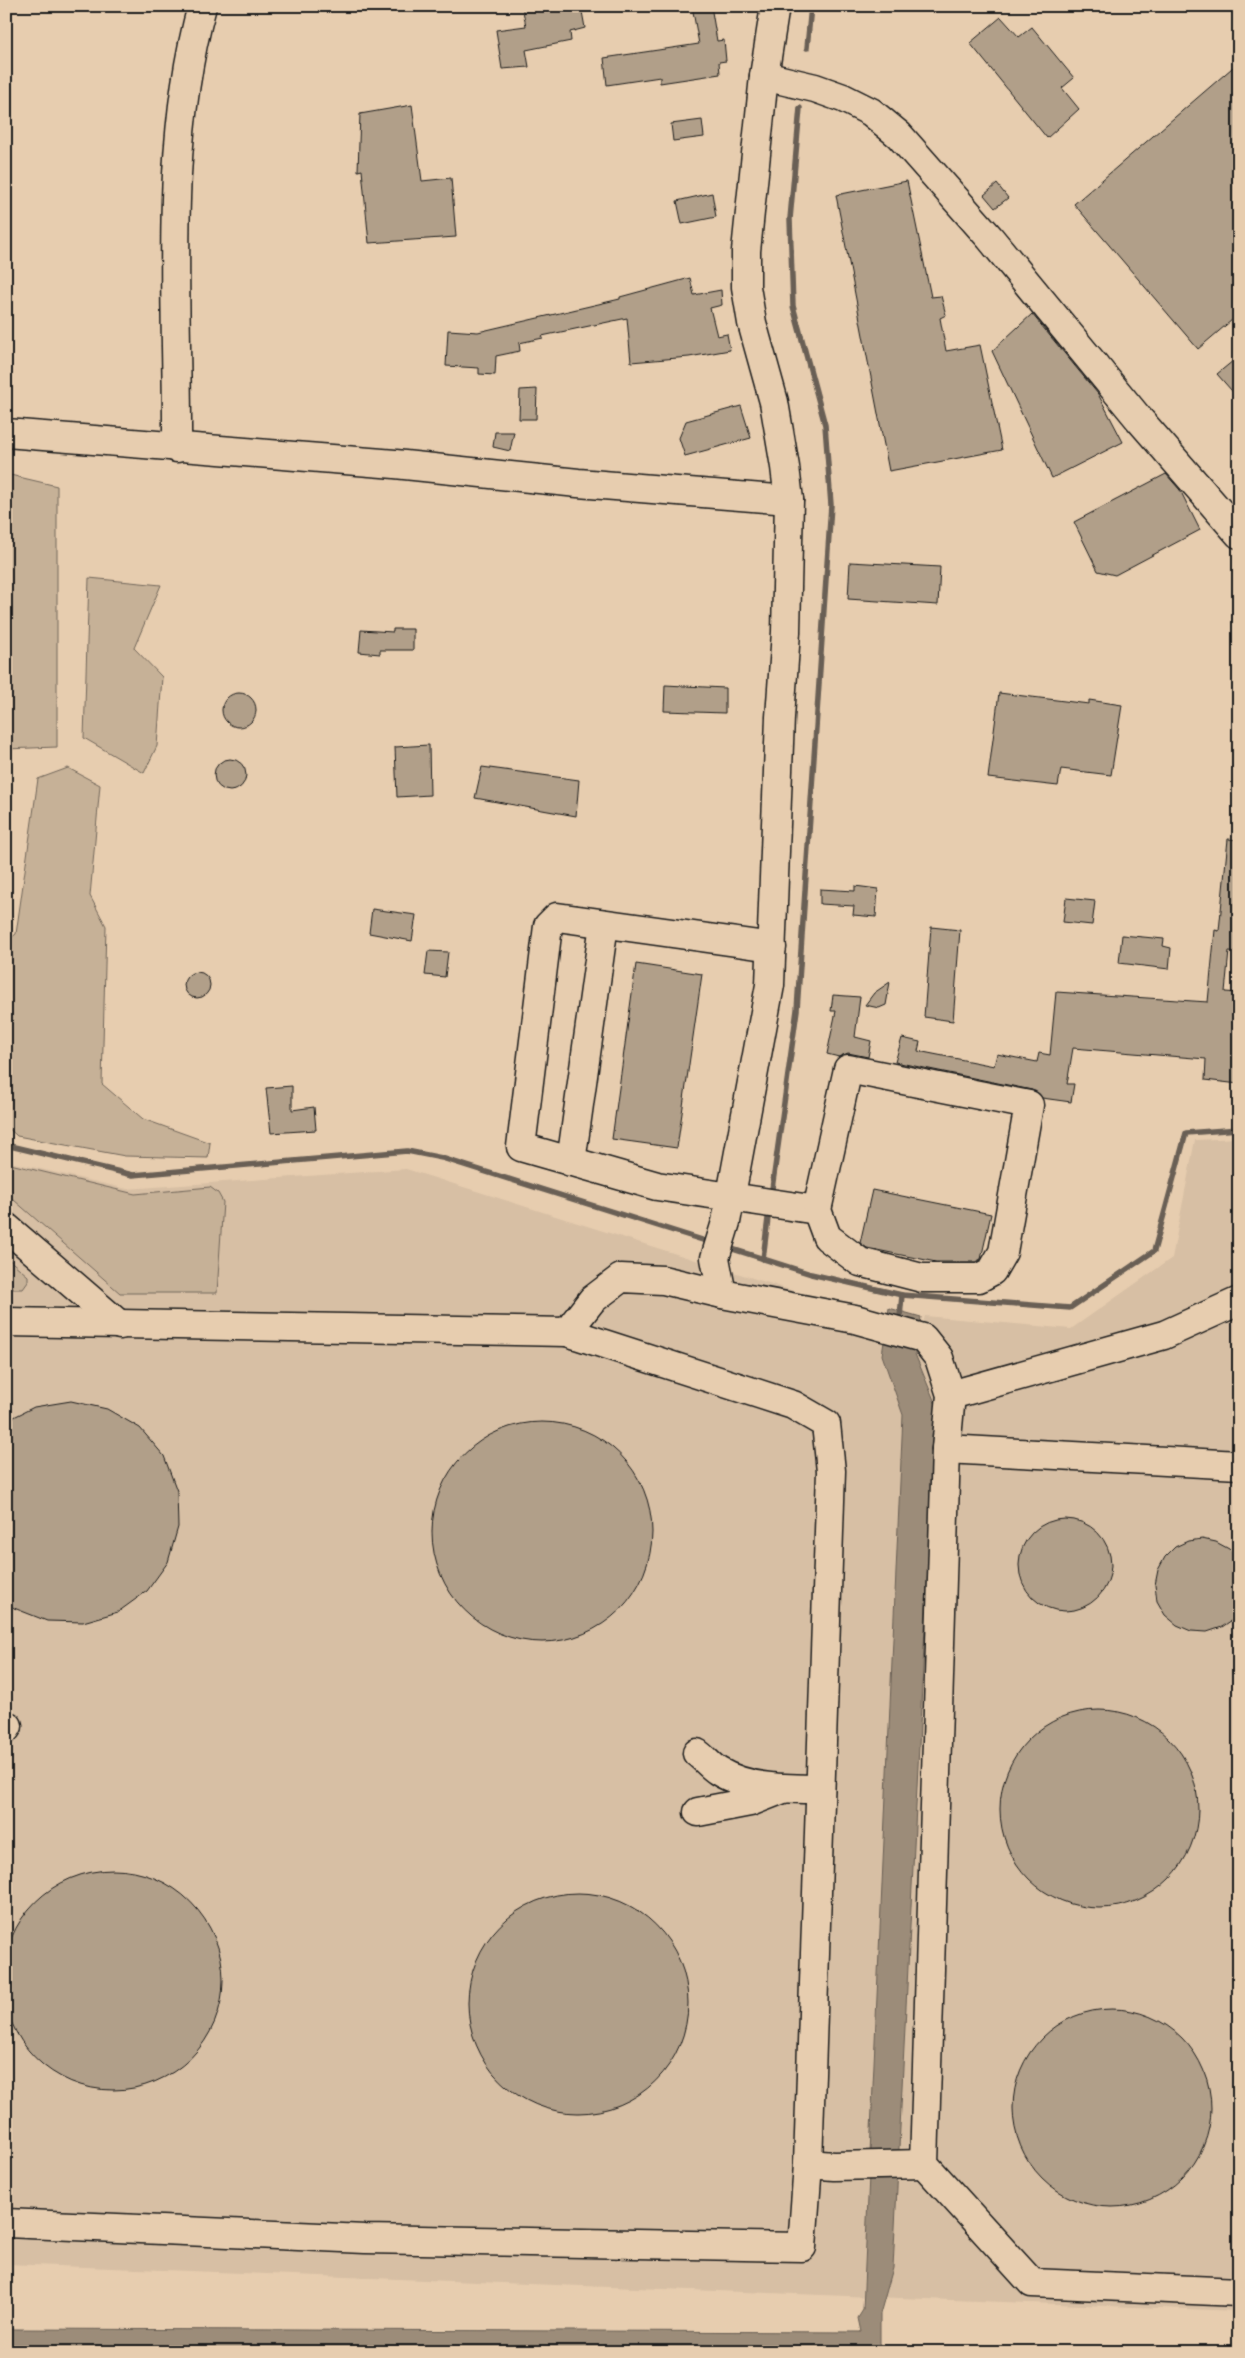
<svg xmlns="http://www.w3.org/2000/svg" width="1245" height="2358" font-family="Caveat,sans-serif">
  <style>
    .built { fill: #d7bfa4 }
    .green { fill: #c6b197; stroke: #71665a }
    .water { fill: #9c8c79; stroke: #695f54 }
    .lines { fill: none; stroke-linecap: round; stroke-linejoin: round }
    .stream { stroke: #695f54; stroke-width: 5.5 }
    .building { fill: #b19f89; stroke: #1c1c1c }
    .minor-casing { stroke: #1c1c1c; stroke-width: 31 }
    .minor { stroke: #e7cdaf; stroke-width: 28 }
  </style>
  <rect width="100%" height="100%" fill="#e7cdaf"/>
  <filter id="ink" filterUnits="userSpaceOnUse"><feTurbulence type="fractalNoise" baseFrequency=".02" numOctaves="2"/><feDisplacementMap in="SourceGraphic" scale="10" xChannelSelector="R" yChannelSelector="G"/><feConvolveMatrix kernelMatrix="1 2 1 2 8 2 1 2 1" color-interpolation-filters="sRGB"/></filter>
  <g filter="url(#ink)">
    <path class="built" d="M1239,1138V2311L6,2264V1161L127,1189L406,1169L921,1331L925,1316L1071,1329L1172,1258L1195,1140Z"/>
    <g class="green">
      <path d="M6,474L57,486V747L6,749Z"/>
      <path d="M89,578L161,585L134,648L162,677L157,746L144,773L84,738Z"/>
      <path d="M68,768L100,785L90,896L106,926L102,1084L143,1119L210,1143L208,1158L125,1156L17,1136L6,1126V942L16,934L38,779Z"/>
      <path d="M6,1163L135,1194L210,1187L218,1193L223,1202L217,1293H120L6,1193Z"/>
      <path d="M6,1257L28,1276V1282L23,1289H6Z"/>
    </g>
    <path class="water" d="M889,1308L921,1317L915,1354L936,1405L893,2268L880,2314V2349L884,2352H6V2329L861,2332L858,2318L863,2310L903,1415L882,1355Z"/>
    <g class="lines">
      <g class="stream">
        <path d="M807,48L811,6"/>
        <path d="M6,1143L10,1146L133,1175L407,1151L442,1158L712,1243"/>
        <path d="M771,1196L797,1010L831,505L825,425L793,306L790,219L800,108"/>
        <path d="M726,1247L811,1274L902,1295L1070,1308L1154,1251L1186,1133L1239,1129"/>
        <path d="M763,1259L769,1210"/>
        <path d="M900,1317L902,1295"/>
      </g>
    </g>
    <g class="building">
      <path d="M522,6H581L585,28L570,32L571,41L526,50L529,67L502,69L496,30L526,26Z"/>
      <path d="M692,6H711L717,41L724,40L726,61L719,62L720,74L660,83V77L607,85L604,58L699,44Z"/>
      <path d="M1001,17L1019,37L1032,27L1074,78L1062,88L1079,109L1047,138L970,43Z"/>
      <path d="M1239,62V314L1198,349L1074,204Z"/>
      <path d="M412,105L422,181L451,178L456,237L369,243L362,170L358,171L360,114Z"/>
      <path d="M702,120L704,137L673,141L671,124Z"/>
      <path d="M907,181L931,297L941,296L946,315L940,318L946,351L980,345L1002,450L889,471L836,195Z"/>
      <path d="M997,184L1008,198L995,208L984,195Z"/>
      <path d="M712,193L716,217L682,224L677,201Z"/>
      <path d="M690,278L694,295L721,290L722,305L710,308L717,336L727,334L730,350L689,357L631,362L627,318L542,336L543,338L519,343L520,351L496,356L495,375L479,374V368L446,366L448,330L478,332L620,299V297Z"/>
      <path d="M1032,314L1098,394L1123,442L1052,478L992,351Z"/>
      <path d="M1239,356V399L1217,374Z"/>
      <path d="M537,389L536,419H519L520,390Z"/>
      <path d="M741,406L751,438L685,456L679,438L686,421Z"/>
      <path d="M495,432H514L510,451L493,447Z"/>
      <path d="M1166,474L1180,490L1200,530L1115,575L1098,571L1074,522Z"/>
      <path d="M850,562L940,567L938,605L848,599Z"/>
      <path d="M393,629H413V650H380V654L359,652L361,630L393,632Z"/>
      <path d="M665,685L725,688V713L664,711Z"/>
      <path d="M999,693L1089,704V700L1122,705L1111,775L1061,769L1058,786L988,778Z"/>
      <circle cx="239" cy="710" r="17"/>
      <path d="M429,745L430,795L397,797L395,747Z"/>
      <circle cx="230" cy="775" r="16"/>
      <path d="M482,767L579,780L576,816L475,798Z"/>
      <path d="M1228,839L1239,840V952L1229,951L1225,992L1239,993V1084L1205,1080L1206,1059L1073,1048L1067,1084H1074L1071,1102L1042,1098L1032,1090L895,1062L902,1038L920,1042L918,1051L994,1066L997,1054L1037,1062L1039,1053L1050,1055L1056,992L1208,1002L1215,930L1219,931Z"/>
      <path d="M855,886L878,889L876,917L853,915L854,906L820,904V889L855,891Z"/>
      <path d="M1066,898L1095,901L1092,925L1063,922Z"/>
      <path d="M372,909L416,915L412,941L369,933Z"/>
      <path d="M931,927L960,930L953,1021L924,1017Z"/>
      <path d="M1122,935L1164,939L1163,946L1171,948L1169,969L1119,963Z"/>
      <path d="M428,951L448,952L445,977L425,975Z"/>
      <path d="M636,964L702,974L677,1148L612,1139Z"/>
      <circle cx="197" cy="985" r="13"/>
      <path d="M890,982L886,1005L879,1008L865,1005L874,993Z"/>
      <path d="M833,995L860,997L855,1037L871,1041L868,1057L848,1053L839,1057L827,1054L836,1011H831Z"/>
      <path d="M292,1086V1110L314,1107L316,1130L271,1133L266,1088Z"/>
      <path d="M872,1190L991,1214L981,1259L975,1262H936L867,1248L860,1243Z"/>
      <path d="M71,1401L107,1409L140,1428L164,1456L177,1491L178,1527L168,1562L147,1591L118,1612L83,1622L47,1621L14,1608L6,1602V1421L34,1407Z"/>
      <circle cx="542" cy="1532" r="110"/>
      <circle cx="1065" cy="1565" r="46"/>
      <path d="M1202,1539L1216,1542L1229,1549L1239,1559V1612L1235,1618L1222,1627L1207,1632L1191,1631L1177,1625L1165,1615L1157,1601L1155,1585L1158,1570L1165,1557L1175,1547L1188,1541Z"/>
      <circle cx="1099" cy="1809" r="99"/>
      <circle cx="113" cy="1980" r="110"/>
      <circle cx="578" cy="2003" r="110"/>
      <circle cx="1112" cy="2108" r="99"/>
    </g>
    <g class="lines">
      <defs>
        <g id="minor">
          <path d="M764,76L815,88L843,98L871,112L899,135L990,238L1139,419L1239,534"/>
          <path d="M6,433L395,464L578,483L789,500"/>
          <path d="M177,448C178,301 163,150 202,6"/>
          <path d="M772,947L557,917L548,926L521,1147L657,1186L817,1210"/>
          <path d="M848,1069L1029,1105L1003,1252L992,1271L979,1278H922L860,1262L827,1237L817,1210Z"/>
          <path d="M571,1162L604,924"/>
          <path d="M6,1227L120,1325"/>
          <path d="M722,1294L715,1258L726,1222L770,985L780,717L786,632L789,500L785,467L774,402L752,323L746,287V251L764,76L775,6"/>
          <path d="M6,1322L567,1332L793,1405L826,1424L831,1471L808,2164L802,2247L365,2239L6,2223"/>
          <path d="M567,1332L592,1300L621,1278L663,1280L722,1294L855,1319L923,1338L939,1358L951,1395L946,1449L924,2164L1032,2283L1239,2292"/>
          <path d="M951,1395L1164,1335L1239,1301"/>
          <path d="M946,1449L1239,1465"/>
          <path d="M6,1729L8,1726"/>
          <path d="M697,1753C704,1758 710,1766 718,1771C747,1789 787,1789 820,1789"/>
          <path d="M698,1812L750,1802L783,1789"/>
          <path d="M808,2164L834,2166L924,2164"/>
        </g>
      </defs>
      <use href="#minor" class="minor-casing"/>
      <use href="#minor" class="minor"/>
    </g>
  </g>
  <rect width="1245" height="2358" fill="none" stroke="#e7cdaf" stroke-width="25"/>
  <rect x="12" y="12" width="1220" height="2333" fill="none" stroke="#1c1c1c" stroke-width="2" filter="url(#ink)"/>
</svg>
